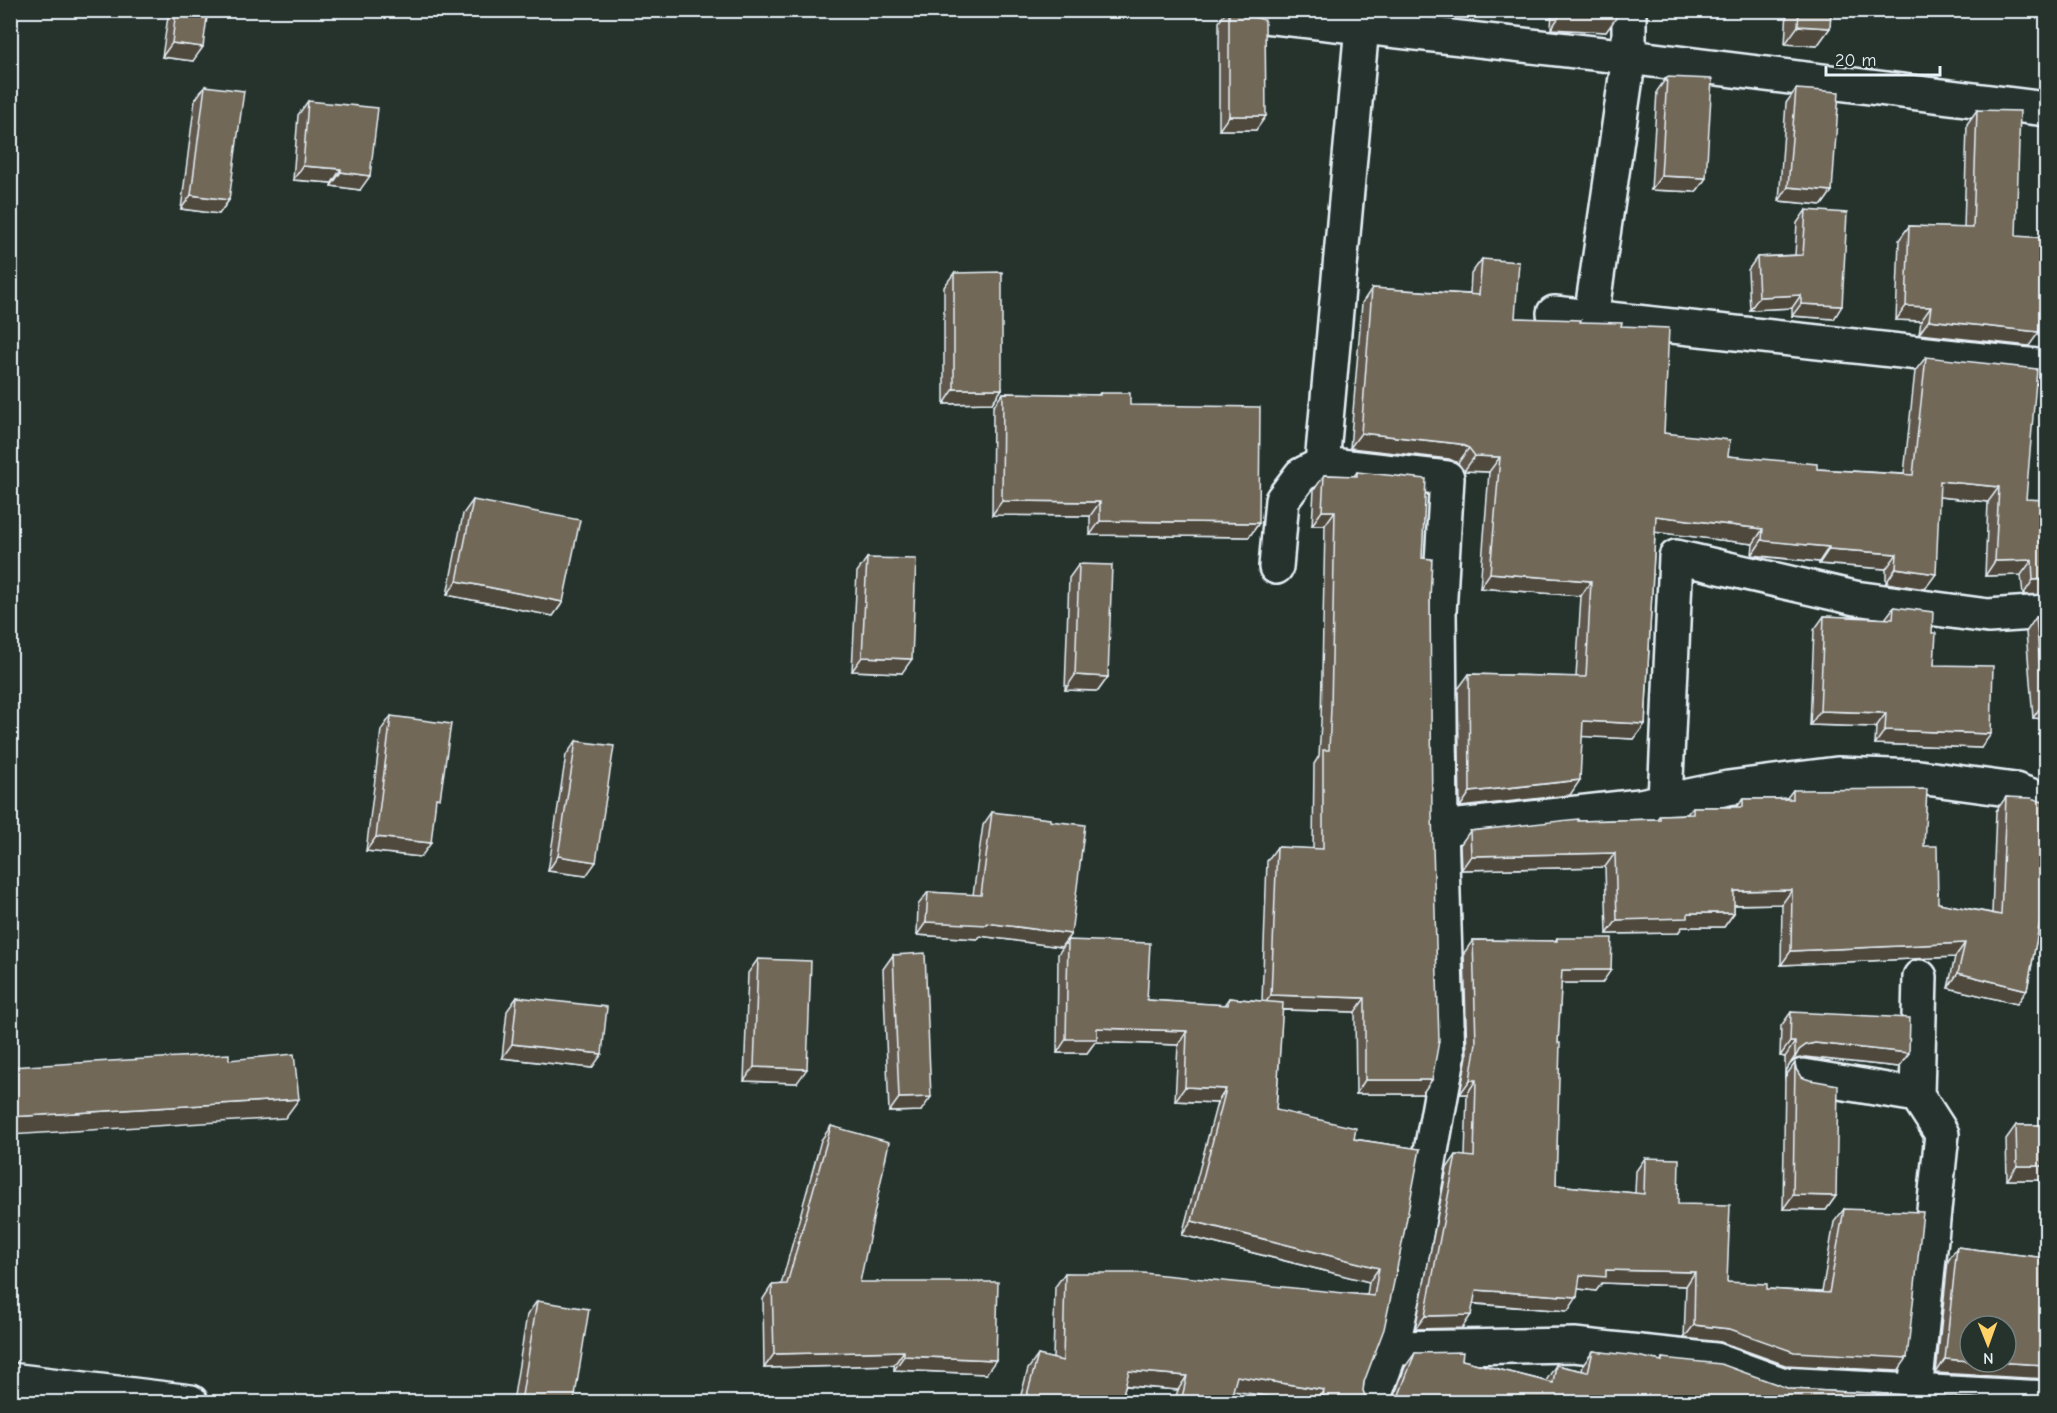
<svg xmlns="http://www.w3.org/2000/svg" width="2057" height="1413" font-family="'Comic Neue',sans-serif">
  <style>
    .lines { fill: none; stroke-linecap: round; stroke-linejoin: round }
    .minor-casing { stroke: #e8f1f8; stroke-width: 38 }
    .minor { stroke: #26332d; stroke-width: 33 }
    .wall { fill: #61594d; stroke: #e8f1f8; stroke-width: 1.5 }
    .shaded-wall { fill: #4f493e; stroke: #e8f1f8; stroke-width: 1.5 }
    .building { fill: #716859; stroke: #e8f1f8; stroke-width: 1.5 }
  </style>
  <rect width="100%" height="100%" fill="#26332d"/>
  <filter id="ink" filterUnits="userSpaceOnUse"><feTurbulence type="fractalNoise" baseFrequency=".0167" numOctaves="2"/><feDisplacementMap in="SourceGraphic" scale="12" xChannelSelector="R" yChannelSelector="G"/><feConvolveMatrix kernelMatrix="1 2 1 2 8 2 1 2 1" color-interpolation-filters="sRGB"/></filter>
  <g filter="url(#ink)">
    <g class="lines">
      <defs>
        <g id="minor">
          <path d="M1246,14L1629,57L2046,109"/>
          <path d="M1554,313L2046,367"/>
          <path d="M1591,317L1629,57V10"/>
          <path d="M1322,464L1447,478L1439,613L1441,828L1448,1057L1410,1267L1392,1348L1372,1402"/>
          <path d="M1276,567L1282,500L1301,475L1322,464L1362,26"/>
          <path d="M1665,800L1676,557L1855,598L1988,616L2046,612"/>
          <path d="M1441,828L1640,806L1728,788L1837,774L1919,777L2015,790L2046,801"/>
          <path d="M1803,1076L1917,1095"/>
          <path d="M1392,1348L1574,1345L1715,1360L1781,1384L2046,1398"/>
          <path d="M10,1380L191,1402"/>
          <path d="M1915,1391L1942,1134L1917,1095L1920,977"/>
        </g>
      </defs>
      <use href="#minor" class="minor-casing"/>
      <use href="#minor" class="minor"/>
    </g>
    <g class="wall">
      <path d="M169,10H208L193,61L162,57Z"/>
      <path d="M1227,10H1229L1256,130H1219V22Z"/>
      <path d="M1552,10H1619L1606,32L1551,29Z"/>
      <path d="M1787,10H1831L1830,28L1817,46L1785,44Z"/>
      <path d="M1667,77L1706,178L1696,192L1651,190L1657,91Z"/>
      <path d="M205,86L229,200L219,214L181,209L195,100Z"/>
      <path d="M1796,89L1832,191L1822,205L1779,201L1786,103Z"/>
      <path d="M308,101L360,190L331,186L332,183L293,180L298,115Z"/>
      <path d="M1977,110L2016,236L2029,346L1919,334L1921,321L1896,320L1899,240L1909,226L1964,228L1967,124Z"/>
      <path d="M1806,210L1834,319L1792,316V308L1750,310L1748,270L1757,257L1795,255L1797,223Z"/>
      <path d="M1482,259L1515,318L1580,322L1621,326L1664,433L1728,456L1817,469L1904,474L1915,371L1926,357L2026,499L2045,593L2023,595L2021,575L1985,576L1988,502L1939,497L1925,589L1886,583V569L1819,564V562L1756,556L1752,555L1753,544L1655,532L1645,724L1634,739L1582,736L1570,795L1460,807L1458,689L1469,674L1576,677L1581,596L1480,588L1489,472L1464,471L1458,463L1449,459L1350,448L1362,303L1372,288L1470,294L1471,274Z"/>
      <path d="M954,273L1002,389L992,403L944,404V287Z"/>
      <path d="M1003,393L1098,395L1100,393L1130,405L1259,523L1249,537L1090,535V516L992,515L993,407Z"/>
      <path d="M1357,472L1422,558L1430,599L1422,1094H1356L1355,1012L1282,1010L1276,1110L1354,1139L1420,1149L1364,1382L1363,1391L1367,1400L1371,1402H1306L1233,1391L1230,1402H1174L1178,1390L1125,1386L1121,1402H1019L1028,1369L1038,1355L1053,1359L1055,1287L1065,1273L1367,1295L1369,1282L1182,1235L1217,1103L1175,1101L1178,1045L1095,1042L1087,1053H1057L1058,954L1068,940L1147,1000L1224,1005L1229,998L1262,1001L1267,861L1277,847L1313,849L1314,764L1319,756L1321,722L1325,525H1312L1314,490L1324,475L1354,476Z"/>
      <path d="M473,500L563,602L553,616L447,595L463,514Z"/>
      <path d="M867,558L902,673L852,671L857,572Z"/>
      <path d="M1079,564L1108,677L1098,691L1065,690L1069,578Z"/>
      <path d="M1894,607L1932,633L1934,665L1981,748L1875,744L1876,727L1810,725L1814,630L1824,616L1885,619Z"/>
      <path d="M2046,616V719L2033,718L2026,632L2036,617Z"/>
      <path d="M391,716L435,806L421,857L366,851L381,730Z"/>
      <path d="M576,741L586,876L548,871L566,755Z"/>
      <path d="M1793,790L1924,846L1938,903L1992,913L1996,811L2006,797L2046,803V933L2038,932L2027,990L2017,1004L1948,988L1955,957L1781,965L1782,904L1734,905V913L1724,927H1682L1678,933L1607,934L1605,867L1461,870L1460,845L1470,831L1578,821L1657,819L1660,815L1687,814L1693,807H1737L1743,799H1786Z"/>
      <path d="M992,812L1071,934L1061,947L980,936L978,939L917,935L918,905L928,892L973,895L983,825Z"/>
      <path d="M1557,938L1602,983H1561L1558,1043L1556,1185L1635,1193L1636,1171L1645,1158L1678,1204L1727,1282L1767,1289L1822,1292L1834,1222L1844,1209L1898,1371L1785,1365L1721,1342L1684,1338L1686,1286L1602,1283L1596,1291L1578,1289L1568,1311L1473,1304L1462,1328L1415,1329L1447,1168L1456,1155L1465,1156L1467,1094H1460L1467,1056L1464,953L1473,940L1555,941Z"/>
      <path d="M893,955L921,1111L889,1112L883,969Z"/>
      <path d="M758,959L797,1083L744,1081L748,973Z"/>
      <path d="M2046,991V1063H2040L2041,999Z"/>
      <path d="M517,997L592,1068L502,1058L507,1011Z"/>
      <path d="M1791,1012L1899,1067L1805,1057L1796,1059L1792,1061L1785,1072V1057L1780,1056L1781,1026Z"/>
      <path d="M1795,1063L1796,1069L1836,1196L1826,1210L1783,1209L1785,1077Z"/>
      <path d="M2016,1125H2046V1180H2007L2006,1139Z"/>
      <path d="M831,1126L860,1282L986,1374L894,1370V1365L764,1368L763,1299L772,1285H781L821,1140Z"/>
      <path d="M1957,1247L2046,1258L1936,1373L1948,1261Z"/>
      <path d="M537,1301L574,1402H513L527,1315Z"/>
      <path d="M1593,1351L1661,1361L1662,1358L1790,1389L2046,1402H1392L1405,1367L1415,1353L1462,1360L1546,1381L1556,1365L1582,1371L1583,1365Z"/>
    </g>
    <g class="shaded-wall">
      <path d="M1383,10H1455L1449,18Z"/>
      <path d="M1563,11L1619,14L1606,32L1551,29Z"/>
      <path d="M1798,26L1830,28L1817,46L1785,44Z"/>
      <path d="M172,43L203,47L193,61L162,57Z"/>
      <path d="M1229,116H1266L1256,130H1219Z"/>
      <path d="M303,166L341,169L332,183L293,180Z"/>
      <path d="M341,172L370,176L360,190L331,186Z"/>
      <path d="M1661,176L1706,178L1696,192L1651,190Z"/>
      <path d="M1788,187L1832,191L1822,205L1779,201Z"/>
      <path d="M191,195L229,200L219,214L181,209Z"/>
      <path d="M1801,295L1792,308L1750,310L1759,297Z"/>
      <path d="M1801,304L1842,306L1834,319L1792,316Z"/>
      <path d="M1906,306L1931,307L1921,321L1896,320Z"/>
      <path d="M1929,320L2039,332L2029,346L1919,334Z"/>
      <path d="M954,389H1002L992,403L944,404Z"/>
      <path d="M1361,433L1460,444L1469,448L1458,463L1449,459L1350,448Z"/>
      <path d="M1475,456L1500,457L1489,472L1464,471Z"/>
      <path d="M1940,481L1999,487L1988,502L1930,496Z"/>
      <path d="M1002,501L1100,502L1090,516L992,515Z"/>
      <path d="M1322,511H1335L1325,525H1312Z"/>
      <path d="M1656,516L1763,529L1753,544L1645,531Z"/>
      <path d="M1100,521L1259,523L1249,537L1090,535Z"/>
      <path d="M1762,540L1829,547L1819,562L1752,555Z"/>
      <path d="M1829,549L1897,554L1886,569L1819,564Z"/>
      <path d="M2032,560L2021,575L1985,576L1995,561Z"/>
      <path d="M1896,568L1936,574L1925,589L1886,583Z"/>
      <path d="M1490,573L1591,581L1581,596L1480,588Z"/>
      <path d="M2046,579V594L2023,595L2033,580Z"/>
      <path d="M457,581L563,602L553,616L447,595Z"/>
      <path d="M862,657L912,659L902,673L852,671Z"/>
      <path d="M1075,675L1108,677L1098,691L1065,690Z"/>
      <path d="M2043,703H2046V719L2033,718Z"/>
      <path d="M1820,711L1886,713L1876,727L1810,725Z"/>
      <path d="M1583,721L1645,724L1634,739L1572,736Z"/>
      <path d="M1885,730L1991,734L1981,748L1875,744Z"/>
      <path d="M1580,780L1570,795L1460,807L1470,792Z"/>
      <path d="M376,837L431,843L421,857L366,851Z"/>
      <path d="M1615,853L1605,867L1461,870L1471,856Z"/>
      <path d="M558,856L596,862L586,876L548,871Z"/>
      <path d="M1792,890L1782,904L1724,905L1734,891Z"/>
      <path d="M1688,913H1734L1724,927H1682L1678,933L1607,934L1617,920Z"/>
      <path d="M2041,916L2046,917V933L2031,930Z"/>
      <path d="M926,922L987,923L1071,934L1061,947L980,936L978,939L917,935Z"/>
      <path d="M1965,943L1955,957L1781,965L1791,951Z"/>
      <path d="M1562,970H1611L1602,983H1552Z"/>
      <path d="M1958,973L2027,990L2017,1004L1948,988Z"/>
      <path d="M1271,995L1365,998L1355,1012L1261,1009Z"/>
      <path d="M1097,1028L1187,1031L1178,1045L1095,1042L1087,1053H1057L1066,1039Z"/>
      <path d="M1790,1042H1795L1785,1057L1780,1056Z"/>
      <path d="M1815,1043L1909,1053L1899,1067L1805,1057L1796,1059L1792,1061L1799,1050L1806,1045Z"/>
      <path d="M512,1044L602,1054L592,1068L502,1058Z"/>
      <path d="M2046,1053V1063H2040Z"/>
      <path d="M754,1067L807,1069L797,1083L744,1081Z"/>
      <path d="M1365,1080H1432L1422,1094H1356Z"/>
      <path d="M1470,1080H1476L1467,1094H1460Z"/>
      <path d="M1185,1087L1226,1089L1217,1103L1175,1101Z"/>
      <path d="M931,1097L921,1111L889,1112L899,1098Z"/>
      <path d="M299,1099L285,1118L10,1135V1117Z"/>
      <path d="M2017,1166H2046V1180H2007Z"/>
      <path d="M1793,1195L1836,1196L1826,1210L1783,1209Z"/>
      <path d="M1192,1221L1379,1268L1369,1282L1182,1235Z"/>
      <path d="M1606,1270L1695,1272L1686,1286L1602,1283L1596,1291L1571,1288L1580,1275Z"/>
      <path d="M1476,1290L1577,1297L1568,1311L1467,1303Z"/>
      <path d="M1471,1315L1462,1328L1415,1329L1425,1316Z"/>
      <path d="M1694,1325L1730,1329L1907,1358L1898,1371L1785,1365L1721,1342L1684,1338Z"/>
      <path d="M904,1351L894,1365L764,1368L774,1354Z"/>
      <path d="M904,1356L996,1360L986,1374L894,1370Z"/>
      <path d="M1945,1359L1970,1361V1362H1994L2046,1365V1379L1936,1373Z"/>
      <path d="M1129,1371L1187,1376L1178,1390L1119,1385Z"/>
      <path d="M1237,1376L1324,1390L1315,1402H1306L1227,1390Z"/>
      <path d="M1323,1398L1344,1402H1320Z"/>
    </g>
    <g class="building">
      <path d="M176,10H208L203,47L172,43Z"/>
      <path d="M1229,10H1241L1245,15L1265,20L1266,116H1229Z"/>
      <path d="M1564,10H1619V14Z"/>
      <path d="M1799,10H1831L1830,28L1798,26Z"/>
      <path d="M1667,77L1712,79L1706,178L1661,176Z"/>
      <path d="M205,86L244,91L229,200L191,195Z"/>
      <path d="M1796,89L1839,92L1832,191L1788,187Z"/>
      <path d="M308,101L378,108L370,176L341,172V169L303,166Z"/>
      <path d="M1977,110L2020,111L2016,236L2045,238L2039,332L1929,320L1931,307L1906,306L1909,226L1973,228Z"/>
      <path d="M1806,210L1847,213L1842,306L1801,304V295L1759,297L1757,257L1803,255Z"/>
      <path d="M1482,259L1519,262L1515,318L1581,320L1580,322L1622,323L1621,326L1669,328L1664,433L1730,440L1728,456L1817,464V469L1913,475L1926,357L2037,369L2026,499L2046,500V579L2033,580L2032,560L1995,561L1999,487L1940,481L1936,574L1896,568L1897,554L1829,549V547L1766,541L1762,540L1763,529L1656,516L1645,724L1583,721L1580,780L1470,792L1469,674L1586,677L1591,581L1490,573L1500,457L1475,456L1469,448L1460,444L1361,433L1372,288L1479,295Z"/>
      <path d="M1002,272V389H954V273Z"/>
      <path d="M1003,393L1100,395V393H1130V405L1260,407L1259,523L1100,521V502L1002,501Z"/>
      <path d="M1357,472L1426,479L1422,558L1432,559L1430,599L1432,814L1439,1041L1432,1080H1365V998L1271,995L1277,847L1323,849V750H1329L1331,708L1335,511H1322L1324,475L1357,476Z"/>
      <path d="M473,500L580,520L563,602L457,581Z"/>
      <path d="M867,558L916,559L912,659L862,657Z"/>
      <path d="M1079,564L1112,565L1108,677L1075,675Z"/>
      <path d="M1894,607L1933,612L1932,633H1936L1934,665L1993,666L1991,734L1885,730L1886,713L1820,711L1824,616L1893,619Z"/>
      <path d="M2046,616V703H2043L2036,617Z"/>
      <path d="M391,716L451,724L440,799L436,798L431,843L376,837Z"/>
      <path d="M576,741L614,746L596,862L558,856Z"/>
      <path d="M1927,789L1924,846H1937L1938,903L2001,915L2006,797L2031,798L2046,803V917L2041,916L2027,990L1958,973L1965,943L1791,951L1792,890L1734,891V913H1688V918L1617,920L1615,853L1471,856L1470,831L1578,819V821L1660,819V815L1693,814V807H1743V799H1793V790Z"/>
      <path d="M992,812L1050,819V821L1085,825L1071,934L987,923V925L926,922L928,892L981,895Z"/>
      <path d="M1557,938H1612L1611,970H1562L1558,1043H1560L1556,1185L1644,1194L1645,1158L1679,1159L1678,1204L1730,1205L1727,1282L1767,1284V1289L1829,1293L1844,1209L1923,1212L1907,1358L1794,1352L1730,1329L1694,1325L1695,1272L1606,1270V1277L1580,1275L1577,1297L1476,1290L1471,1315L1425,1316L1456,1155L1474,1157L1476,1080H1470L1476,1043L1473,940L1557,941Z"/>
      <path d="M1068,940L1150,943L1147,1000L1228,1005L1229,998L1283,1003L1276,1110L1356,1128L1354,1139L1420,1149L1401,1249L1384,1329L1364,1382L1363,1391L1367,1400L1371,1402H1344L1323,1398L1324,1390L1237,1376L1230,1402H1181L1187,1376L1129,1371L1121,1402H1025L1038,1355L1063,1361L1065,1273H1143L1374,1296L1379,1268L1192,1221L1226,1089L1185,1087L1187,1031L1097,1028V1039H1066Z"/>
      <path d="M925,953L931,1097L899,1098L893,955Z"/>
      <path d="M758,959L811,961L807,1069L754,1067Z"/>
      <path d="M517,997L607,1007L602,1054L512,1044Z"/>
      <path d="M1791,1012L1910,1018L1909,1053L1815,1043L1806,1045L1799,1050L1795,1058V1042H1790Z"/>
      <path d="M229,1054V1060L294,1054L299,1099L10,1117V1067Z"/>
      <path d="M1795,1063L1796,1069L1801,1077L1810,1080L1838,1085L1836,1196L1793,1195Z"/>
      <path d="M2016,1125H2046V1166H2017Z"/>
      <path d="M831,1126L889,1142L860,1282H998L996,1360L904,1356V1351L774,1354L772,1285L787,1284Z"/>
      <path d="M1957,1247L2046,1258V1365L1994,1362H2006V1326H1970V1361L1945,1359Z"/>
      <path d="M537,1301L589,1309L574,1402H521Z"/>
      <path d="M1593,1351L1637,1356L1662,1361V1358L1721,1364L1790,1389L2046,1402H1393L1399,1395L1415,1353L1463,1352L1462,1360L1553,1383L1556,1365L1588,1372Z"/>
    </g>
  </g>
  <rect width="2057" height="1413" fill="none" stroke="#26332d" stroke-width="36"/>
  <rect x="18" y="18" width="2021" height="1377" fill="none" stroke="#e8f1f8" stroke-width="2" filter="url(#ink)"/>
  <g transform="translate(1988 1344) rotate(179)"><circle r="28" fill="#26332d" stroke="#747f7e" stroke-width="1.5"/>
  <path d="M0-4.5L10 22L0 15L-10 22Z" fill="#ffd166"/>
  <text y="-9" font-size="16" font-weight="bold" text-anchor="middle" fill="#e8f1f8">N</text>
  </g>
  <path d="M1826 66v9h114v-9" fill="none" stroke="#e8f1f8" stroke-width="3"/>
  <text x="1835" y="66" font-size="18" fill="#e8f1f8" stroke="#26332d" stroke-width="4.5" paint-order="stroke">20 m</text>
</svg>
